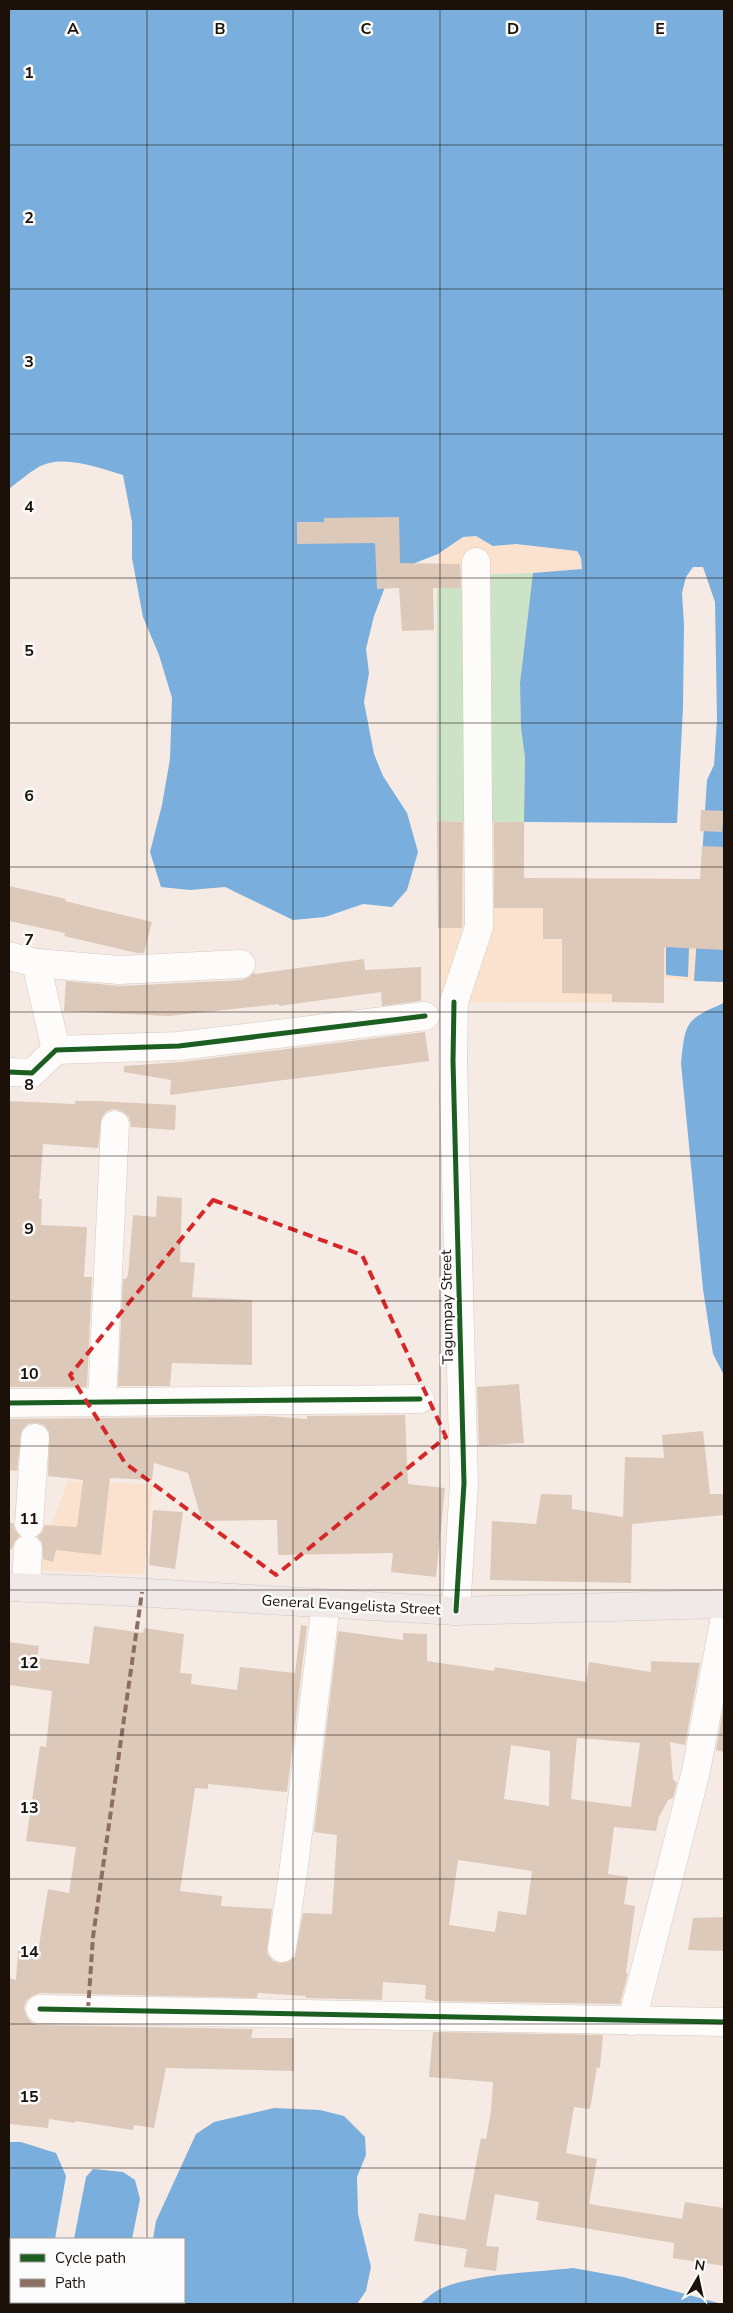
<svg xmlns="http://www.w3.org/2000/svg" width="733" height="2313" font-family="'Nunito Sans',sans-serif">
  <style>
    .built { fill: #fae2cf }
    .green { fill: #cde3c7 }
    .water { fill: #7aaedc }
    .building { fill: #ddc9b9; fill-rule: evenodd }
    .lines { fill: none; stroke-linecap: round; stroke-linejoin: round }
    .minor-casing { stroke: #d3c9c1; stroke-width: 29 }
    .major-casing { stroke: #cdc8c4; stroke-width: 29 }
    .minor { stroke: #fefcfb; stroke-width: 28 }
    .major { stroke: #f0e9e8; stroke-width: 28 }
    .quiet { stroke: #8d6e63; stroke-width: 4; stroke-dasharray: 8 4; stroke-linecap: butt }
    .cycleway-casing { stroke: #fbfbfb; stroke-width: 8 }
    .cycleway { stroke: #1b5e20; stroke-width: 5 }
    .marked { fill: none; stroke: #d62828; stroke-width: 4; stroke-dasharray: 10 6; stroke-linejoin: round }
    .grid { fill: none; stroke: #1b1109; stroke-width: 1; stroke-opacity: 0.55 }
    .labels { text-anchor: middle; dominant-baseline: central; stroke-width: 5; stroke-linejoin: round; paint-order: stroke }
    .street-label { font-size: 15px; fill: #1b1109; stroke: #fbfbfb }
    .grid-label { font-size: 16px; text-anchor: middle; font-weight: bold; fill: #1b1109; stroke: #fbfbfb; stroke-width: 5; stroke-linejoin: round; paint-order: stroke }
  </style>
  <rect width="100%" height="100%" fill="#f5ebe4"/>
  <g class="built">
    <path d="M476,535L493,546L516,544L577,551L581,558L582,569L533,574L525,758L524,878L699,879L694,981L664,978V1003L440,1002L436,781L438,554L463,537Z"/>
    <path d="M68,1481L153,1484L144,1575L35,1570Z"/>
  </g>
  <path class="green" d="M533,573L520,683L521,728L525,758L524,822L437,821V578L450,588H466V575Z"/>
  <g class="water">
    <path d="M9,9H724V982L694,981L707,780L714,765L717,720L715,602L703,567H693L686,577L682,593L684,624L683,708L677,823L524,822L525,758L521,728L520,683L533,573L582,569L581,558L577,551L516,544L493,546L476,536L463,537L438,554L410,565L388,579L374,616L366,649L369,673L364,702L374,754L383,776L407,813L418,852L407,890L392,907L363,904L325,917L293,920L225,887L190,890L161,887L150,852L162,805L170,759L172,698L159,655L143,617L132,558V522L123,475C98,468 62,453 37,468C27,474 18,482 9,489Z"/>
    <path d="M666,919H690L688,977L666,975Z"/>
    <path d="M724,1003V1375L713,1354L703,1289L681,1063C685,1022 686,1019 724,1003Z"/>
    <path d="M274,2108L320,2110L344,2116L365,2137L366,2155L357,2177L358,2214L371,2267L366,2291L357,2304H138L139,2302H184V2239H153L156,2221L196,2134L214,2122Z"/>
    <path d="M9,2142H21L56,2153L66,2176L55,2239H11V2302H119V2304H9Z"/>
    <path d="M93,2169L123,2172L135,2180L140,2199L132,2239H74L86,2177Z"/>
    <path d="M573,2268L623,2277L722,2304H420C425,2300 430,2295 435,2292C463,2274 539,2272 573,2268Z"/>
  </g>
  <g class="building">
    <path d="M399,517L400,563L460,564L461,588H433L434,630L402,631L399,588L377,589L375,543L297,544V522H324V518Z"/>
    <path d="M701,810L724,811L722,832L700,831Z"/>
    <path d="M437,821L463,822L462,928H438Z"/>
    <path d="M494,822H524V878L700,879L702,846L724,847V950L664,947V1003L612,1002V994L562,993V939H543V908H494Z"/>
    <path d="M9,886L66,899L65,901L152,922L144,953H137L64,936L65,933L9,921Z"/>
    <path d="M364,959L365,970L421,967V1001L382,1006L381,992L279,1006V1004L169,1016L64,1011L66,981L120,986L242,980L249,977L254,972L255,974Z"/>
    <path d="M425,1032L429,1061L170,1095L171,1080L124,1072V1066L181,1062Z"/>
    <path d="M9,1101L75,1104V1101H97L176,1105L175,1130L131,1127L129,1117L123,1112L115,1109L107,1111L102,1117L98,1148L43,1144L39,1199H42L41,1225L87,1227L84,1277H92L87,1387H9Z"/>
    <path d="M157,1196L182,1198L180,1262L195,1263L192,1297L252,1300V1365L172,1363L170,1386H118L123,1279H126L128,1275L133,1215L156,1217Z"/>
    <path d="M519,1384L524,1443L479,1446L477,1387Z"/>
    <path d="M405,1415L408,1484L445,1488L436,1577L391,1572L393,1553L278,1555L277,1520L202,1521L188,1473L154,1463L152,1480L110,1478L101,1555L56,1550L53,1562L43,1559L42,1542L37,1537L42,1532L45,1525L77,1527L83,1480L48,1476L49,1432L44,1425L37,1423L28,1424L22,1430L17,1471L9,1470V1419L267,1416L307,1419V1416Z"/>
    <path d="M703,1431L710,1494H724V1515L632,1524L631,1583L490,1580L492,1521L536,1524L541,1494L572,1495V1509L623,1517L625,1457L664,1458L662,1435Z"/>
    <path d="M153,1510L183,1512L175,1569L149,1565Z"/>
    <path d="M9,1523H13L15,1530L20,1536L15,1541L12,1549H9Z"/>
    <path d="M301,1625L307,1626L287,1792L208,1784V1789L195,1788L180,1891L222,1896L221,1906L272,1909L267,1953L273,1961L280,1963L288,1962L295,1957L303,1913L332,1914L337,1835L314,1832L338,1631L403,1640V1633L427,1634V1661L494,1671L495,1667L586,1682L589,1662L651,1672V1661L700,1663L685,1745L670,1742L673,1779L677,1783L673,1798L668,1800L659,1817L656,1831L614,1827L608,1874L628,1877L624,1904L635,1906L626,1973H628L620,2004L435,2001L425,1999L426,1985L383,1982L382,2000L305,1998L306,1996L258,1993L257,1998L40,1993L32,1996L26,2001L24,2008L27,2017L32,2023L39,2025L253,2029L251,2038H294V2071L166,2068L154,2128L134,2125L133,2130L75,2121V2123L49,2119L48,2128L9,2124V1978L16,1980L18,1951L38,1952L48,1889L69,1893L76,1847L26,1841L40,1746L46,1747L52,1691L9,1685V1642L39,1646L37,1658L89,1664L94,1626L143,1633L144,1628L184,1634L180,1673L192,1674L191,1684L237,1690L240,1667L295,1673ZM577,1738L640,1743L631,1807L571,1799ZM511,1745L550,1751L549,1806L504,1799ZM458,1860L532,1871L526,1915L498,1911L495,1932L449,1925Z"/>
    <path d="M724,1705V1752L716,1750Z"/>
    <path d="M724,1917V1951L688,1950L693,1918Z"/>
    <path d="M433,2032L603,2035L600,2068L597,2067L590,2109L574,2107L566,2153L597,2159L589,2204L682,2219L685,2202L724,2208V2266L673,2258L674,2243L536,2220L539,2202L495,2194L486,2246L499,2247L496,2271L464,2267L467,2249L414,2241L419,2213L465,2220L481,2138L486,2139L491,2111L493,2082L429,2077Z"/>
  </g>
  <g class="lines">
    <defs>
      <g id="minor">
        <path d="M9,956L36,963L56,1050"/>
        <path d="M36,963L119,970L241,964"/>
        <path d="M9,1072L32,1073L56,1050L179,1046L425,1016"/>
        <path d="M102,1402L115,1125"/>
        <path d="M9,1403L420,1399"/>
        <path d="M29,1524L35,1438"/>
        <path d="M26,1588L28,1549"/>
        <path d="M456,1611L464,1483L453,1061L454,1002L479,927L476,562"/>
        <path d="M282,1948L294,1866L326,1603"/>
        <path d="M40,2009L724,2022"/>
        <path d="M632,2021L696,1771L724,1622"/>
      </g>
      <path id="major" d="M9,1587L114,1591L456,1611L724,1604"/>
    </defs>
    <use href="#minor" class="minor-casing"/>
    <use href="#major" class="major-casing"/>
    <use href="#minor" class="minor"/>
    <use href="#major" class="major"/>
    <path class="quiet" d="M88,2010L93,1937L142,1592"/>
    <defs>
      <g id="cycleway">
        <path d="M454,1002L453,1061L464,1483L456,1611"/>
        <path d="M9,1072L32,1073L56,1050L179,1046L425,1016"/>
        <path d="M9,1403L420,1399"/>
        <path d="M40,2009L724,2022"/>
      </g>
    </defs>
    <use href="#cycleway" class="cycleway-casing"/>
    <use href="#cycleway" class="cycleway"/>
  </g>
  <path class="marked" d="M213,1200L362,1255L446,1437L276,1575L125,1463L70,1375Z"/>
  <path class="grid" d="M147,9V2239M293,9V2304M440,9V2304M586,9V2304M9,145H724M9,289H724M9,434H724M9,578H724M9,723H724M9,867H724M9,1012H724M9,1156H724M9,1301H724M9,1446H724M9,1590H724M9,1735H724M9,1879H724M9,2024H724M9,2168H724M147,2302V2304"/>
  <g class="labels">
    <g class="street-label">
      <text transform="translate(447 1307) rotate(-91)">Tagumpay Street</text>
      <text transform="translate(351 1605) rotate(3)">General Evangelista Street</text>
    </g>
  </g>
  <g class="grid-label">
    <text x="73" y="34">A</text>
    <text x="220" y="34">B</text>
    <text x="366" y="34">C</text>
    <text x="513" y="34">D</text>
    <text x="660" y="34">E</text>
    <text x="29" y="78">1</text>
    <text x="29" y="223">2</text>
    <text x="29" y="367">3</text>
    <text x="29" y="512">4</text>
    <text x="29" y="656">5</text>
    <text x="29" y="801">6</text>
    <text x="29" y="945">7</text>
    <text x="29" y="1090">8</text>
    <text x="29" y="1234">9</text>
    <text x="29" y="1379">10</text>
    <text x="29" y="1524">11</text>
    <text x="29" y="1668">12</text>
    <text x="29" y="1813">13</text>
    <text x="29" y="1957">14</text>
    <text x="29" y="2102">15</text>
  </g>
  <rect width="733" height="2313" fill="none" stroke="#1b1109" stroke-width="20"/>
  <rect x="10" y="2238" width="175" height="65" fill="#fbfbfb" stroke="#a19d9a"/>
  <rect x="20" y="2254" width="25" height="8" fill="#1b5e20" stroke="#a19d9a"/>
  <text x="55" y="2263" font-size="15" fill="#1b1109">Cycle path</text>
  <rect x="20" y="2279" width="25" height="8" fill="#8d6e63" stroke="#a19d9a"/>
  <text x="55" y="2288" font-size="15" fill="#1b1109">Path</text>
  <g transform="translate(698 2278) rotate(9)" stroke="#fbfbfb" stroke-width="4" paint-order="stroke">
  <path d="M0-4L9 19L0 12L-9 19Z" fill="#1b1109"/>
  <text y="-8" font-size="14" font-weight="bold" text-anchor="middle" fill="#1b1109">N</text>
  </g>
</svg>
